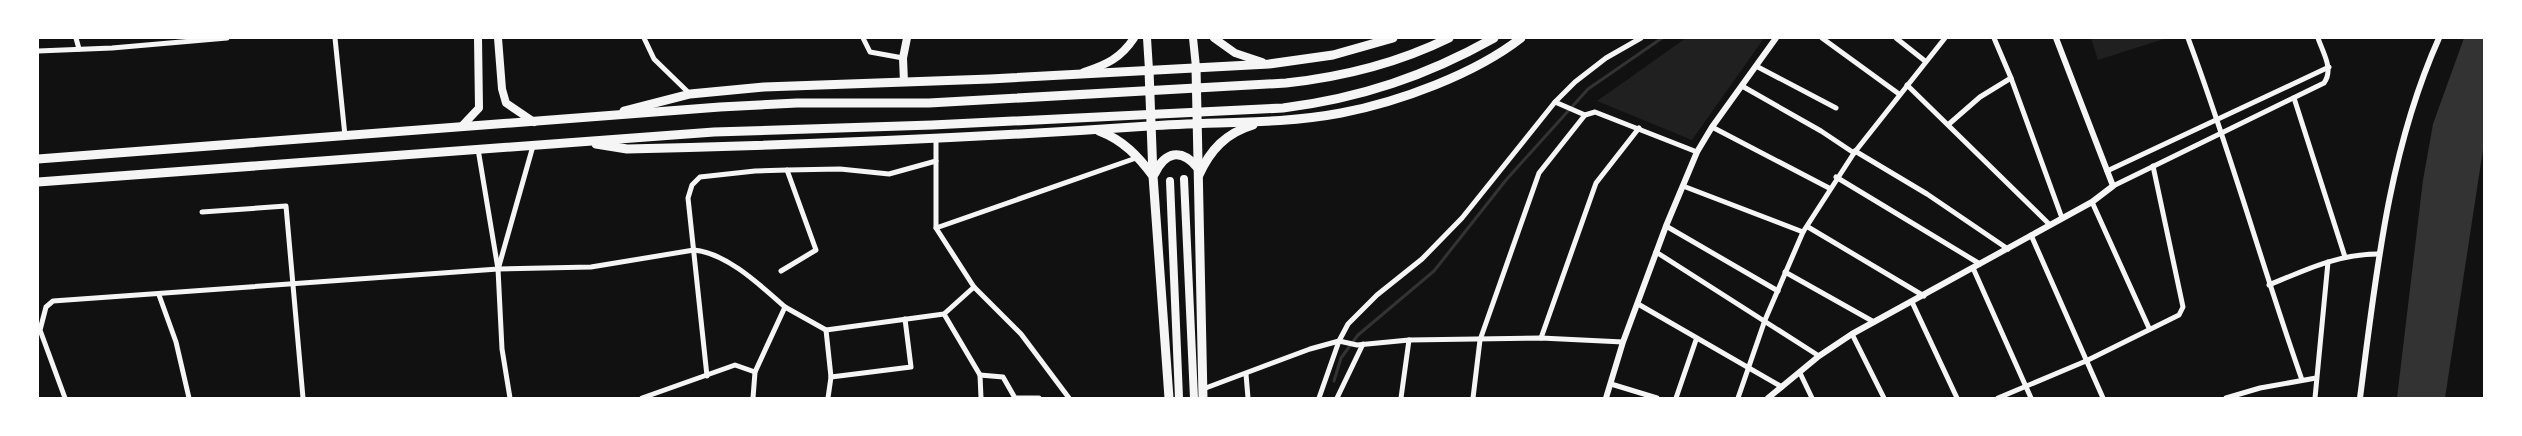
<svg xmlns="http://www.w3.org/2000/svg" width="2522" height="436" font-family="Inter,sans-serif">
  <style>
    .green { fill: #202020 }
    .water { fill: #333 }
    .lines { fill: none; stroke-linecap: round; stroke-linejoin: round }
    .stream { stroke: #333; stroke-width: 3 }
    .minor { stroke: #f5f5f5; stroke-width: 5 }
    .tertiary { stroke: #f5f5f5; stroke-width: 6 }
    .secondary { stroke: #f5f5f5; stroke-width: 8 }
    .primary { stroke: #f5f5f5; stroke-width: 8 }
    .trunk { stroke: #f5f5f5; stroke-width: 9 }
  </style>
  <rect width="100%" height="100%" fill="#111"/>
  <g class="green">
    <path d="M1686,38H1764L1692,140L1597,101Z"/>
    <path d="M2091,38H2167L2098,60Z"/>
  </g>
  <path class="water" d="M2464,38H2484V143L2445,398H2397L2423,180L2433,124Z"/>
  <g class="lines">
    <path class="stream" d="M1334,381L1341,358L1358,335L1434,271L1506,180L1588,89L1662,38"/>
    <g class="minor">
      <path d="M76,38L79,49"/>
      <path d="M335,38L345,136"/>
      <path d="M644,38L654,59L690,94"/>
      <path d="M863,38L870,52L903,58"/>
      <path d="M1822,38L1899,94"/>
      <path d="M1896,38L1925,61"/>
      <path d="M1994,38L2011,78L2062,218"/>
      <path d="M2188,38C2230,150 2262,266 2302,380"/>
      <path d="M38,51L112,48L227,38"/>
      <path d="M1756,66L1836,108"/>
      <path d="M1907,85L2049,224"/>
      <path d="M1742,86L1821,131L1854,153"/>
      <path d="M2294,98L2345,257"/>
      <path d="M1555,102L1585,115"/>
      <path d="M1949,124L1980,97L2011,78"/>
      <path d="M1712,127L1829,188"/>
      <path d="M936,138V228L974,287L1021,334L1069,398"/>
      <path d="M478,149L498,269L502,349L510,398"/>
      <path d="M1855,151L1927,194L2008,249"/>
      <path d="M2107,171L2329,67"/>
      <path d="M1836,177L1980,264"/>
      <path d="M1683,186L1803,232"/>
      <path d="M2113,186L2324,83C2334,69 2323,53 2318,38"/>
      <path d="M2092,202L2149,328"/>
      <path d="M202,212L286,206L303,398"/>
      <path d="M1666,226L1778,291"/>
      <path d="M1808,227L1924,296"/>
      <path d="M936,228L1139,157"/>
      <path d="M2031,235L2103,398"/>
      <path d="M1656,252L1819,356"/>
      <path d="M499,266L533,146"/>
      <path d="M1973,268L2031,398"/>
      <path d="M781,271L816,250L787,170"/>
      <path d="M1785,272L1874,322"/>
      <path d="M2269,285C2305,270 2338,254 2378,254"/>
      <path d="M159,295L176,342L189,398"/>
      <path d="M1912,302L1957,398"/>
      <path d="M1638,304L1782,387"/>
      <path d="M944,314L980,375L981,398"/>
      <path d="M826,330L831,377L828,398"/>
      <path d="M1852,334L1884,398"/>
      <path d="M1541,338L1596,183L1639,128"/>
      <path d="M1800,373L1812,398"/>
      <path d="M1246,374L1248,398"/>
      <path d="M980,375L1003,377L1015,398H1039"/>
      <path d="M707,376L688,198L692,185L700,177L755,171L787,170L840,169L889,174L936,161"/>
      <path d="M831,377L911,367L905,319"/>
      <path d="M1611,384L1657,398"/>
      <path d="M1203,389L1310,349L1339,341L1357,345L1409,340L1541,338L1623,342"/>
      <path d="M65,398L40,330L46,307L53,301L498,269L591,267L694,250C727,253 761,286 785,307"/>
      <path d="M642,398L735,365L755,372"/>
      <path d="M753,398L755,372L785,307L826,330L944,314L974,287"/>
      <path d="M1319,398L1339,341L1348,324L1377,295L1422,259L1462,218L1555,102L1575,82L1606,58L1641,38"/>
      <path d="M1337,398L1363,344"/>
      <path d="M1401,398L1409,340"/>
      <path d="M1473,398L1480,340L1539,173L1585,115L1595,112L1697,152"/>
      <path d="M1676,398L1696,340"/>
      <path d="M1738,398L1765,320L1803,232L1854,153L1945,38"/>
      <path d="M1998,398L2086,361L2179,315L2183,307L2153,166"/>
      <path d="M2226,398L2260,388L2316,378"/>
      <path d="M2315,398L2328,262"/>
    </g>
    <g class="tertiary">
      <path d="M1606,398L1623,342L1666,226L1697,152L1712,127L1776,38"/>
      <path d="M1768,398L1819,356L1852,334L2092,202L2113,186L2056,38"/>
      <path d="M2360,398C2376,275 2388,152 2439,38"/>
    </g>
    <g class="secondary">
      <path d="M498,38L502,89L506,103L534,122"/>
      <path d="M904,82L903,58L907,38"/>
      <path d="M462,126L479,108L478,38"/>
    </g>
    <g class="primary">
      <path d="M1147,38L1149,70"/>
      <path d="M1193,38L1196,67"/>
      <path d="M1214,38L1235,53L1262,62"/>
      <path d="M1084,72C1106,65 1121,58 1134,38"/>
      <path d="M1184,179L1194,398"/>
      <path d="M1170,181L1179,398"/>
    </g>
    <g class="trunk">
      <path d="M1196,67L1203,398"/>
      <path d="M1149,70L1153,176L1169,398"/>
      <path d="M624,111L690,94L764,87L990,79L1269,64L1333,55L1393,38"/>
      <path d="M1099,131C1123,140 1138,156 1153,176"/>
      <path d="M596,144L627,149C801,145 975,138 1149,126C1213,121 1278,125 1341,113C1399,102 1475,74 1521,38"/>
      <path d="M38,159L720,107L797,103H929L1286,83C1342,77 1398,63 1449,38"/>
      <path d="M1155,173C1165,152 1181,148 1197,167"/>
      <path d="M1199,175C1210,150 1226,133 1253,125"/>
      <path d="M38,182L714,132L932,125L1283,108C1361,98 1426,76 1494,38"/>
    </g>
  </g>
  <rect width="2522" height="436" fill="none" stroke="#ffffff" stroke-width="78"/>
</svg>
